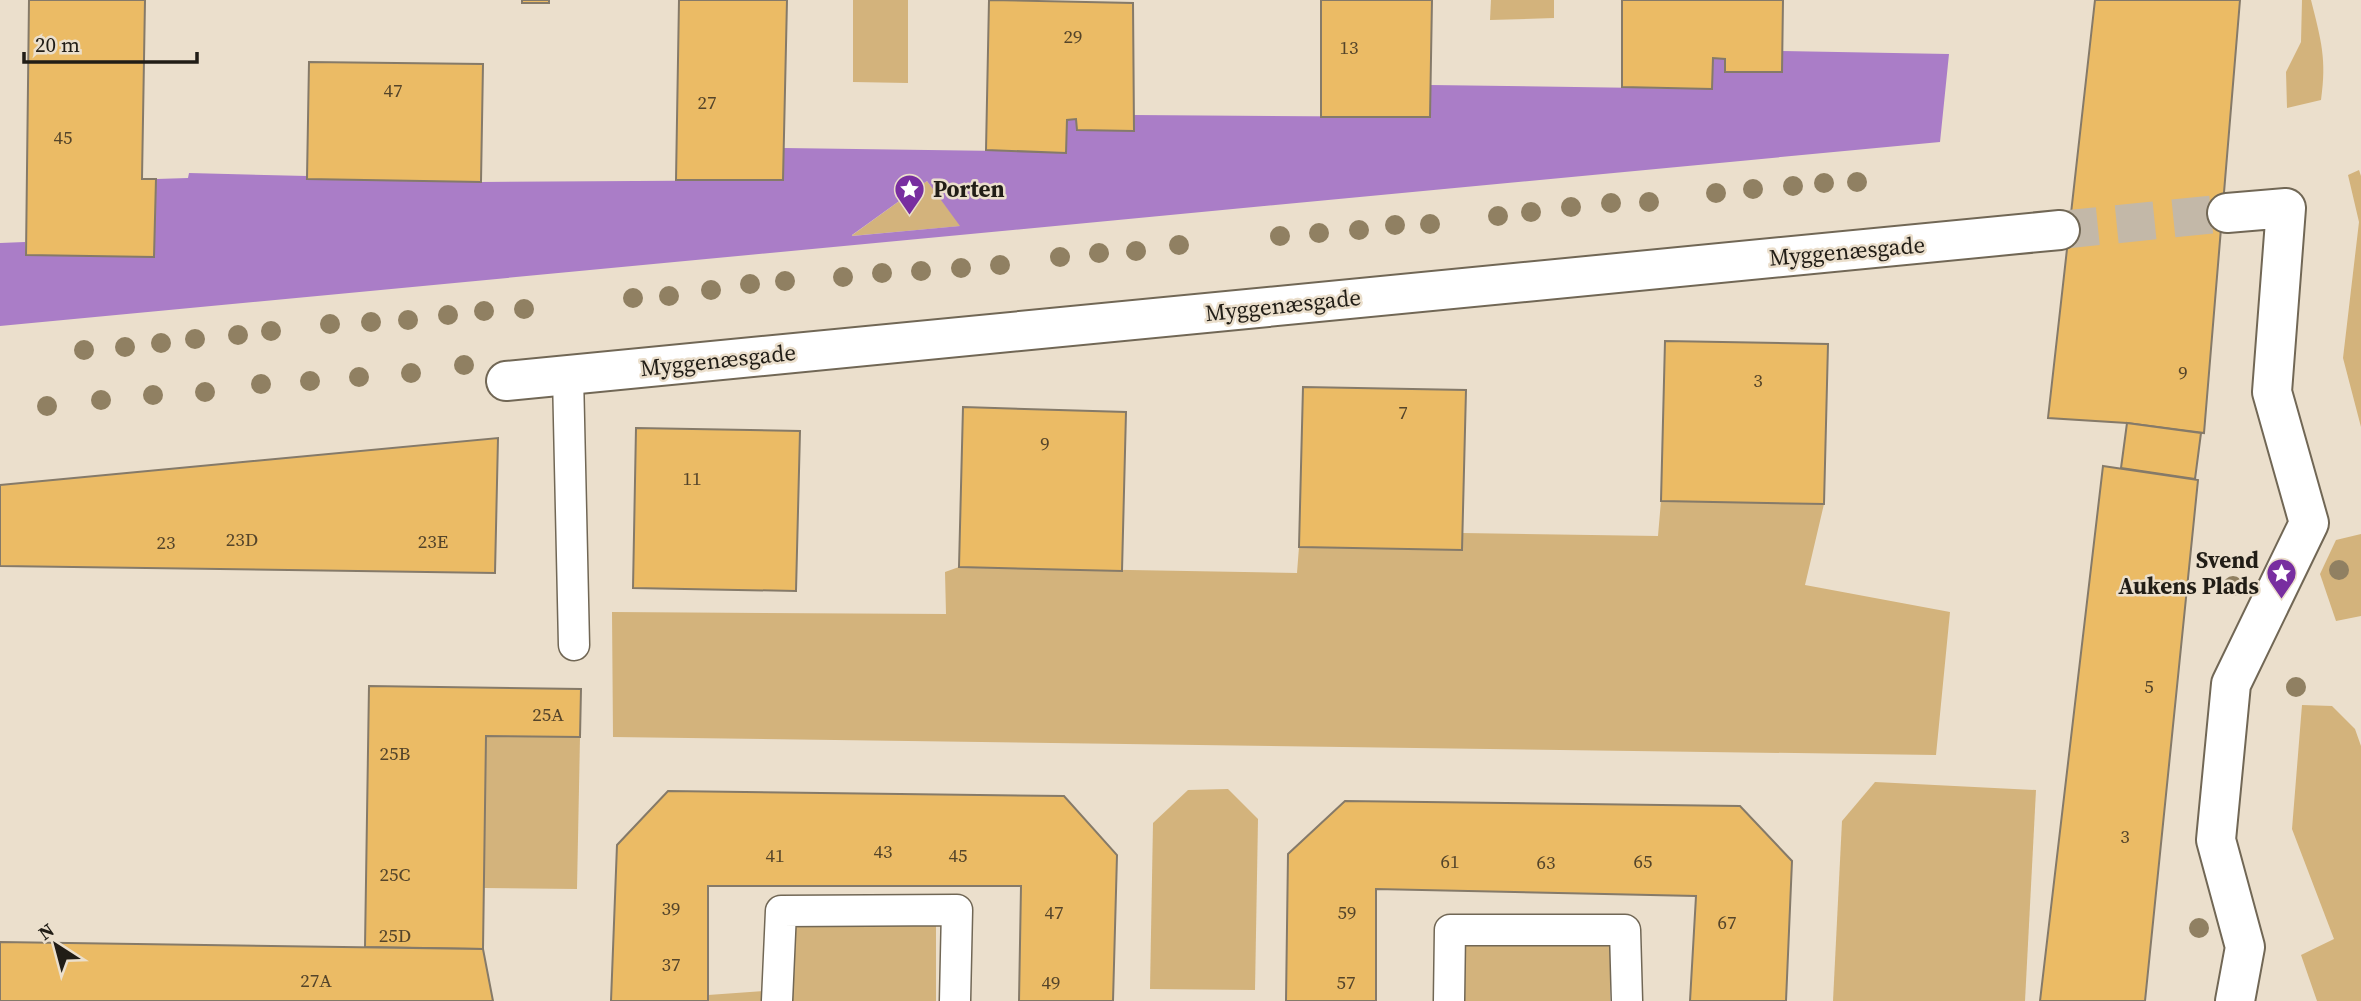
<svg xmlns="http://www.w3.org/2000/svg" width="2361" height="1001" font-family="'Source Serif 4',serif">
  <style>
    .green { fill: #d3b37c }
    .water { fill: #aa7dc7; fill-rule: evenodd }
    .building { fill: #ebbb65; stroke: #857a69; stroke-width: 2 }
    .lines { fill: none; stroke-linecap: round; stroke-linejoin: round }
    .street-tunnel { stroke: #c3b8a8; stroke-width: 38; stroke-dasharray: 38 19; stroke-linecap: butt }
    .lane-casing { stroke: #716755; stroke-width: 33 }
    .street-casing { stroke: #716755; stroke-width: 42 }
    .lane { stroke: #fff; stroke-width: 30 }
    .street { stroke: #fff; stroke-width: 38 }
    .tree { fill: #908062 }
    .labels { text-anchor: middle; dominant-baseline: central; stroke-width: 5; stroke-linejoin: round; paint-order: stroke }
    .number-label { font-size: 19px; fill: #54442a }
    .poi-label { font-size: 23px; font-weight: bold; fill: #211d16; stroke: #ebdfcc; text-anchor: start }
    .street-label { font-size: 23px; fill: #211d16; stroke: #ebdfcc }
  </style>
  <rect width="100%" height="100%" fill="#ebdfcc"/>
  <g class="green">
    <path d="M853,0H908V83L853,82Z"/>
    <path d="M1491,0H1554V18L1490,20Z"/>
    <path d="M2302,0H2311C2321,40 2327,59 2321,100L2287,108L2286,72L2301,42Z"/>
    <path d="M2359,170L2361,176V427L2343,358L2359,222L2348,175Z"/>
    <path d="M927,181L961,226L851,236Z"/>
    <path d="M1661,501L1824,504L1805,585L1950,612L1936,755L613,737L612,612L946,614L945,572L959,567L1297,573L1299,547L1462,550L1463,533L1658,536Z"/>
    <path d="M2361,534V616L2336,621L2320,574L2336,540Z"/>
    <path d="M2302,705L2332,706L2355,729L2361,746V1001H2317L2301,955L2334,939L2292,829Z"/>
    <path d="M486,736L580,737L577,889L484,888Z"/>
    <path d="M1875,782L2036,790L2025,1001H1833L1842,821Z"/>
    <path d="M1228,789L1258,819L1255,990L1150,989L1153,823L1188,790Z"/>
    <path d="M790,924L936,925V1001H789Z"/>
    <path d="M1464,941L1610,943V1001H1463Z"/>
    <path d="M764,991V1001H708V995Z"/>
  </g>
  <path class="water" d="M1782,51L1949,54L1940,142L0,326V243L25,242L26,255L153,257L156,179L188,178L189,173L307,176V179L481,182L783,180L784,148L1065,152L1067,120L1076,119L1078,130L1133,131L1134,115L1430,117L1431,85L1712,89L1713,58L1725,59L1726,72H1781ZM927,181L960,226L852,236V235Z"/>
  <g class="building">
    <path d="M29,0H145L142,179H156L154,257L26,255Z"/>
    <rect x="522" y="0" width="27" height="3"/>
    <path d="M679,0H787L783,180H676Z"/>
    <path d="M989,0L1133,3L1134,131L1077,130L1076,119L1067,120L1066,153L986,150Z"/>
    <path d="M1321,0H1432L1430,117H1321Z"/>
    <path d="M1622,0H1783L1782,72H1725V59L1713,58L1712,89L1622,87Z"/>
    <path d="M2095,0H2240L2204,433L2127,423L2048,418Z"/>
    <path d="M309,62L483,64L481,182L307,179Z"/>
    <path d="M1665,341L1828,344L1824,504L1661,501Z"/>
    <path d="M1303,387L1466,390L1462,550L1299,547Z"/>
    <path d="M963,407L1126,412L1122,571L959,567Z"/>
    <path d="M2127,423L2201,433L2195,479L2121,468Z"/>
    <path d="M636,428L800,431L796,591L633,588Z"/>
    <path d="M498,438L495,573L0,566V485Z"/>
    <path d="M2103,466L2198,480L2145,1001H2040Z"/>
    <path d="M369,686L581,689L580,737L486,736L483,949L365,947Z"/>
    <path d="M668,791L1064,796L1117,855L1113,1001H1019L1021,886H708V1001H611L617,845Z"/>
    <path d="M1345,801L1740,806L1792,861L1786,1001H1690L1696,896L1376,889V1001H1286L1288,854Z"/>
    <path d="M0,942L483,949L493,1001H0Z"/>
  </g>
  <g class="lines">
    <path class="street-tunnel" d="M2060,230L2227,213"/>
    <defs>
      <g id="lane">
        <path d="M568,375L574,645"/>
        <path d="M777,1001L781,911L957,910L955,1001"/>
        <path d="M1449,1001L1450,930H1625L1627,1001"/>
      </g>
      <g id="street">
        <path d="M2227,213L2286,208L2272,392L2309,523L2231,684L2216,840L2245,947L2235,1001"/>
        <path d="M506,381L2060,230"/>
      </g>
    </defs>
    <use href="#lane" class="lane-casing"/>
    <use href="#street" class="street-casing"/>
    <use href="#lane" class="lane"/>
    <use href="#street" class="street"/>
  </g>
  <g class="tree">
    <circle cx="1857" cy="182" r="10"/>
    <circle cx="1824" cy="183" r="10"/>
    <circle cx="1793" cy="186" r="10"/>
    <circle cx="1753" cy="189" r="10"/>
    <circle cx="1716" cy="193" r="10"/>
    <circle cx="1649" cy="202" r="10"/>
    <circle cx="1611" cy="203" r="10"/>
    <circle cx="1571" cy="207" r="10"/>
    <circle cx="1531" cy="212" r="10"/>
    <circle cx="1498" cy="216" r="10"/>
    <circle cx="1430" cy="224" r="10"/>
    <circle cx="1395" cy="225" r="10"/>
    <circle cx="1359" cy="230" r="10"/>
    <circle cx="1319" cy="233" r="10"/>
    <circle cx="1280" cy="236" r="10"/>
    <circle cx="1179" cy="245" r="10"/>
    <circle cx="1136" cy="251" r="10"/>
    <circle cx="1099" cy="253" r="10"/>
    <circle cx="1060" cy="257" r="10"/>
    <circle cx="1000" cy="265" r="10"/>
    <circle cx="961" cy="268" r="10"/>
    <circle cx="921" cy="271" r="10"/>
    <circle cx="882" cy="273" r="10"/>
    <circle cx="843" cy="277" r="10"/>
    <circle cx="785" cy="281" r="10"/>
    <circle cx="750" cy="284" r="10"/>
    <circle cx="711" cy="290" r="10"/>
    <circle cx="669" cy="296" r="10"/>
    <circle cx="633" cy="298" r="10"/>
    <circle cx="524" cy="309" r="10"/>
    <circle cx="484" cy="311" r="10"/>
    <circle cx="448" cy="315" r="10"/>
    <circle cx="408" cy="320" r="10"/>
    <circle cx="371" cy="322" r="10"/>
    <circle cx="330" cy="324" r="10"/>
    <circle cx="271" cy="331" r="10"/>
    <circle cx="238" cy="335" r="10"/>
    <circle cx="195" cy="339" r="10"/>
    <circle cx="161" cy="343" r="10"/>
    <circle cx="125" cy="347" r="10"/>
    <circle cx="84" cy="350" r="10"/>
    <circle cx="464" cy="365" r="10"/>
    <circle cx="411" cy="373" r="10"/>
    <circle cx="359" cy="377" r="10"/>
    <circle cx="310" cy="381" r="10"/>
    <circle cx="261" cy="384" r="10"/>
    <circle cx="205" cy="392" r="10"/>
    <circle cx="153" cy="395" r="10"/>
    <circle cx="101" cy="400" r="10"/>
    <circle cx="47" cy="406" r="10"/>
    <circle cx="2339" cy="570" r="10"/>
    <circle cx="2233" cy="586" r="10"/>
    <circle cx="2296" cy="687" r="10"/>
    <circle cx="2199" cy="928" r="10"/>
  </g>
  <defs>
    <symbol id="sight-pin" viewBox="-11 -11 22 30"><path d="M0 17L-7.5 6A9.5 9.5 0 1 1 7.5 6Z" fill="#782ea0" stroke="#ebdfcc"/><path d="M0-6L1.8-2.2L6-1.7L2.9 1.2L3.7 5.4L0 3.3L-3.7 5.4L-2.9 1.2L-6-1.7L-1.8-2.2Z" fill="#fff"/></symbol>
  </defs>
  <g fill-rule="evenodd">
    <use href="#sight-pin" x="892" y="172" width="35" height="47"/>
    <use href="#sight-pin" x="2264" y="556" width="35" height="47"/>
  </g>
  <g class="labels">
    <g class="number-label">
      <text x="1073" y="36">29</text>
      <text x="1349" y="47">13</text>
      <text x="393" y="90">47</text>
      <text x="707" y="102">27</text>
      <text x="63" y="137">45</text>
      <text x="2183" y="372">9</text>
      <text x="1758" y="380">3</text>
      <text x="1403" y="412">7</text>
      <text x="1045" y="443">9</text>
      <text x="692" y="478">11</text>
      <text x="242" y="539">23D</text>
      <text x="433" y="541">23E</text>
      <text x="166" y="542">23</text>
      <text x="2149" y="686">5</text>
      <text x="548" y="714">25A</text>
      <text x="395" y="753">25B</text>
      <text x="2125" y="836">3</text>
      <text x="883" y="851">43</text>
      <text x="775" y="855">41</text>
      <text x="958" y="855">45</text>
      <text x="1450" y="861">61</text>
      <text x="1643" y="861">65</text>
      <text x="1546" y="862">63</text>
      <text x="395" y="874">25C</text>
      <text x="671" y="908">39</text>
      <text x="1054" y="912">47</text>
      <text x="1347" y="912">59</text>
      <text x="1727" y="922">67</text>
      <text x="395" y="935">25D</text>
      <text x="671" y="964">37</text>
      <text x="316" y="980">27A</text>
      <text x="1051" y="982">49</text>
      <text x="1346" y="982">57</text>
    </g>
    <g class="poi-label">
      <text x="933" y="189">Porten</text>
      <text x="2259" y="560" text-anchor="end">Svend<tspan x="2259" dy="26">Aukens Plads</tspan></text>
    </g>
    <g class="street-label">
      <text transform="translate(1847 251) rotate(-5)">Myggenæsgade</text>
      <text transform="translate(1283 305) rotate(-6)">Myggenæsgade</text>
      <text transform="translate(718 360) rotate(-6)">Myggenæsgade</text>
    </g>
  </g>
  <g transform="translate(56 945) rotate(324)" stroke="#ebdfcc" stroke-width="5" paint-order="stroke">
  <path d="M0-5L12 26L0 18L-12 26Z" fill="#211d16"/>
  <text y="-10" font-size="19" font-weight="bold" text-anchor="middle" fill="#211d16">N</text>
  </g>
  <path d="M24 52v10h173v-10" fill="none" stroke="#211d16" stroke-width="3.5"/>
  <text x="35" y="52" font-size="21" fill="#211d16" stroke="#ebdfcc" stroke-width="5" paint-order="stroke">20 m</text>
</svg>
